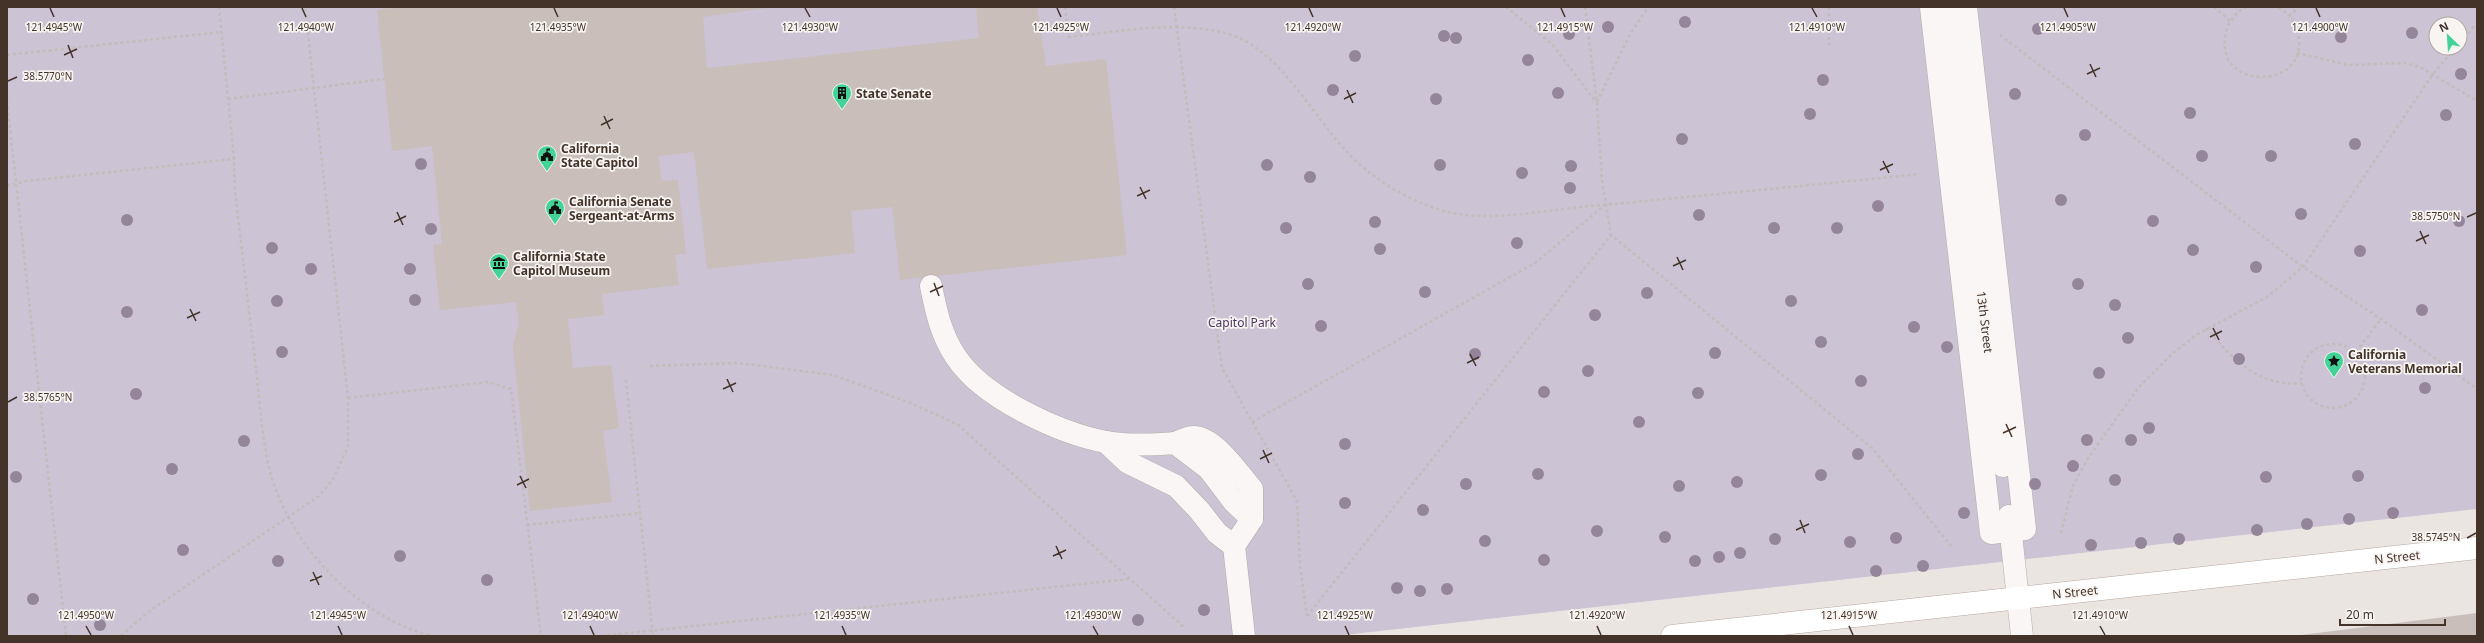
<svg xmlns="http://www.w3.org/2000/svg" width="2484" height="643" font-family="'Noto Sans',sans-serif">
  <style>
    .green { fill: #ccc3d5; fill-rule: evenodd }
    .building { fill: #c9beb9 }
    .lines { fill: none; stroke-linecap: round; stroke-linejoin: round }
    .minor-casing { stroke: #b6aca7; stroke-width: 23 }
    .major-casing { stroke: #b7a8a1; stroke-width: 23 }
    .path { stroke: #c3bcb8; stroke-width: 2.5; stroke-dasharray: 3 3; stroke-linecap: butt }
    .minor { stroke: #f9f6f5; stroke-width: 22 }
    .major { stroke: #fff; stroke-width: 22 }
    .tree { fill: #94859a }
    .ticks { fill: none; stroke: #443329; stroke-width: 1.5 }
    .labels { text-anchor: middle; dominant-baseline: central; stroke-width: 3.5; stroke-linejoin: round; paint-order: stroke }
    .poi-label { font-size: 12px; font-weight: bold; fill: #443329; stroke: #f8f4f2; text-anchor: start }
    .park-label { font-size: 12px; fill: #4d3660; stroke: #f8f4f2 }
    .street-label { font-size: 12px; fill: #443329; stroke: #f8f4f2 }
    .ticks-label { font-size: 10px; text-anchor: middle; fill: #443329; stroke: #f8f4f2; stroke-width: 3.5; stroke-linejoin: round; paint-order: stroke }
  </style>
  <rect width="100%" height="100%" fill="#ebe5e2"/>
  <path class="green" d="M7,7H2477V509L1335,636H7ZM2436,24H2460V48H2436Z"/>
  <g class="building">
    <path d="M400,7H773L703,17L707,68L979,38L976,7H1037L1046,66L1106,59L1127,255L900,280L892,207L851,211L855,253L707,269L694,152L658,156L662,181L678,180L686,254L675,255L679,285L602,294L604,315L568,319L573,368L611,365L619,428L603,431L612,502L530,511L513,346L519,324L516,302L440,310L433,245L442,244L432,146L392,151L377,10Z"/>
    <path d="M2477,613V636H2301V635Z"/>
  </g>
  <g class="lines">
    <defs>
      <g id="minor">
        <path d="M1931,7L1991,533L2025,529L1966,7"/>
        <path d="M1948,7L2003,466"/>
        <path d="M931,286C936,311 941,335 956,357C983,398 1059,433 1106,442C1129,446 1152,445 1175,443L1209,469L1234,502L1252,519L1234,546L1244,636"/>
        <path d="M1106,442L1127,462L1176,486L1199,510L1217,533L1234,546"/>
        <path d="M1175,443C1180,441 1188,437 1193,437C1214,436 1240,475 1252,489V519"/>
        <path d="M2009,516L2022,636"/>
      </g>
      <path id="major" d="M1672,636L2477,548"/>
    </defs>
    <use href="#minor" class="minor-casing"/>
    <use href="#major" class="major-casing"/>
    <g class="path">
      <path d="M219,7L234,159L235,192C242,251 249,310 256,369C260,403 262,438 270,471C288,543 359,619 433,636"/>
      <path d="M1065,7L1068,37C1119,32 1174,20 1225,33C1277,46 1311,113 1346,151C1371,178 1408,201 1444,211C1489,223 1545,210 1591,206C1701,196 1810,185 1920,174"/>
      <path d="M1174,7L1222,368L1297,501L1300,566L1307,616"/>
      <path d="M1506,7L1553,45L1596,102"/>
      <path d="M1585,7L1597,103L1602,180L1611,235L1872,448L1951,546"/>
      <path d="M1829,7V45"/>
      <path d="M2214,7L2230,21"/>
      <path d="M2247,7C2237,11 2229,21 2226,32C2212,90 2305,92 2299,38C2298,25 2289,12 2277,7"/>
      <path d="M2289,16L2299,7"/>
      <path d="M2000,35L2303,267L2381,319L2477,389"/>
      <path d="M2460,42L2477,23"/>
      <path d="M2297,53L2348,65L2405,63L2420,67L2477,101"/>
      <path d="M7,55L221,32"/>
      <path d="M228,99L384,79"/>
      <path d="M7,101L66,636"/>
      <path d="M1597,102L1629,36L1648,7"/>
      <path d="M7,186L26,181L234,159"/>
      <path d="M2206,328C2233,359 2257,387 2302,383"/>
      <circle cx="2333" cy="376" r="32"/>
      <path d="M2356,352L2381,319"/>
      <path d="M650,366L738,363L833,375L908,402L957,424L1186,629"/>
      <path d="M626,380L653,636"/>
      <path d="M348,398L488,382L511,389L541,636"/>
      <path d="M1252,422L1535,263L1605,205"/>
      <path d="M527,525L640,513"/>
      <path d="M2061,533L2073,486L2088,458L2139,387L2171,355L2196,335L2267,297L2303,267L2433,74L2455,48"/>
      <path d="M1307,616L1611,235"/>
      <path d="M121,636L148,612L319,496L332,481L348,447V398L305,7"/>
      <path d="M601,636L1129,579"/>
    </g>
    <use href="#minor" class="minor"/>
    <use href="#major" class="major"/>
  </g>
  <g class="tree">
    <circle cx="1685" cy="22" r="6"/>
    <circle cx="1608" cy="27" r="6"/>
    <circle cx="2038" cy="29" r="6"/>
    <circle cx="2412" cy="33" r="6"/>
    <circle cx="1569" cy="34" r="6"/>
    <circle cx="1444" cy="36" r="6"/>
    <circle cx="2341" cy="37" r="6"/>
    <circle cx="1456" cy="38" r="6"/>
    <circle cx="1355" cy="56" r="6"/>
    <circle cx="1528" cy="60" r="6"/>
    <circle cx="2461" cy="74" r="6"/>
    <circle cx="1823" cy="80" r="6"/>
    <circle cx="1333" cy="90" r="6"/>
    <circle cx="1558" cy="93" r="6"/>
    <circle cx="2015" cy="94" r="6"/>
    <circle cx="1436" cy="99" r="6"/>
    <circle cx="2190" cy="113" r="6"/>
    <circle cx="1810" cy="114" r="6"/>
    <circle cx="2446" cy="115" r="6"/>
    <circle cx="2085" cy="135" r="6"/>
    <circle cx="1682" cy="139" r="6"/>
    <circle cx="2355" cy="144" r="6"/>
    <circle cx="2202" cy="156" r="6"/>
    <circle cx="2271" cy="156" r="6"/>
    <circle cx="421" cy="164" r="6"/>
    <circle cx="1267" cy="165" r="6"/>
    <circle cx="1440" cy="165" r="6"/>
    <circle cx="1571" cy="166" r="6"/>
    <circle cx="1522" cy="173" r="6"/>
    <circle cx="1310" cy="177" r="6"/>
    <circle cx="1570" cy="188" r="6"/>
    <circle cx="2061" cy="200" r="6"/>
    <circle cx="1878" cy="206" r="6"/>
    <circle cx="2301" cy="214" r="6"/>
    <circle cx="1699" cy="215" r="6"/>
    <circle cx="127" cy="220" r="6"/>
    <circle cx="2153" cy="221" r="6"/>
    <circle cx="2459" cy="221" r="6"/>
    <circle cx="1375" cy="222" r="6"/>
    <circle cx="1286" cy="228" r="6"/>
    <circle cx="1774" cy="228" r="6"/>
    <circle cx="1837" cy="228" r="6"/>
    <circle cx="431" cy="229" r="6"/>
    <circle cx="1517" cy="243" r="6"/>
    <circle cx="272" cy="248" r="6"/>
    <circle cx="1380" cy="249" r="6"/>
    <circle cx="2193" cy="250" r="6"/>
    <circle cx="2360" cy="251" r="6"/>
    <circle cx="2256" cy="267" r="6"/>
    <circle cx="311" cy="269" r="6"/>
    <circle cx="410" cy="269" r="6"/>
    <circle cx="1308" cy="284" r="6"/>
    <circle cx="2078" cy="284" r="6"/>
    <circle cx="1425" cy="292" r="6"/>
    <circle cx="1647" cy="293" r="6"/>
    <circle cx="415" cy="300" r="6"/>
    <circle cx="277" cy="301" r="6"/>
    <circle cx="1791" cy="301" r="6"/>
    <circle cx="2115" cy="305" r="6"/>
    <circle cx="2422" cy="310" r="6"/>
    <circle cx="127" cy="312" r="6"/>
    <circle cx="1595" cy="315" r="6"/>
    <circle cx="1321" cy="326" r="6"/>
    <circle cx="1914" cy="327" r="6"/>
    <circle cx="2128" cy="338" r="6"/>
    <circle cx="1821" cy="342" r="6"/>
    <circle cx="1947" cy="347" r="6"/>
    <circle cx="282" cy="352" r="6"/>
    <circle cx="1715" cy="353" r="6"/>
    <circle cx="1475" cy="354" r="6"/>
    <circle cx="2239" cy="359" r="6"/>
    <circle cx="1588" cy="371" r="6"/>
    <circle cx="2099" cy="373" r="6"/>
    <circle cx="1861" cy="381" r="6"/>
    <circle cx="2425" cy="388" r="6"/>
    <circle cx="1544" cy="392" r="6"/>
    <circle cx="1698" cy="393" r="6"/>
    <circle cx="136" cy="394" r="6"/>
    <circle cx="1639" cy="422" r="6"/>
    <circle cx="2149" cy="428" r="6"/>
    <circle cx="2087" cy="440" r="6"/>
    <circle cx="2131" cy="440" r="6"/>
    <circle cx="244" cy="441" r="6"/>
    <circle cx="1345" cy="444" r="6"/>
    <circle cx="1858" cy="454" r="6"/>
    <circle cx="2073" cy="466" r="6"/>
    <circle cx="172" cy="469" r="6"/>
    <circle cx="1538" cy="474" r="6"/>
    <circle cx="1821" cy="475" r="6"/>
    <circle cx="2358" cy="476" r="6"/>
    <circle cx="16" cy="477" r="6"/>
    <circle cx="2266" cy="477" r="6"/>
    <circle cx="2115" cy="480" r="6"/>
    <circle cx="1737" cy="482" r="6"/>
    <circle cx="1466" cy="484" r="6"/>
    <circle cx="2035" cy="484" r="6"/>
    <circle cx="1679" cy="486" r="6"/>
    <circle cx="1345" cy="503" r="6"/>
    <circle cx="1423" cy="510" r="6"/>
    <circle cx="1964" cy="513" r="6"/>
    <circle cx="2393" cy="513" r="6"/>
    <circle cx="2349" cy="519" r="6"/>
    <circle cx="2307" cy="524" r="6"/>
    <circle cx="2257" cy="530" r="6"/>
    <circle cx="1597" cy="531" r="6"/>
    <circle cx="1665" cy="537" r="6"/>
    <circle cx="1896" cy="538" r="6"/>
    <circle cx="1775" cy="539" r="6"/>
    <circle cx="2179" cy="539" r="6"/>
    <circle cx="1485" cy="541" r="6"/>
    <circle cx="1850" cy="542" r="6"/>
    <circle cx="2141" cy="543" r="6"/>
    <circle cx="2091" cy="545" r="6"/>
    <circle cx="183" cy="550" r="6"/>
    <circle cx="1740" cy="553" r="6"/>
    <circle cx="400" cy="556" r="6"/>
    <circle cx="1719" cy="557" r="6"/>
    <circle cx="1544" cy="560" r="6"/>
    <circle cx="278" cy="561" r="6"/>
    <circle cx="1695" cy="561" r="6"/>
    <circle cx="1923" cy="566" r="6"/>
    <circle cx="1876" cy="571" r="6"/>
    <circle cx="487" cy="580" r="6"/>
    <circle cx="1397" cy="588" r="6"/>
    <circle cx="1447" cy="589" r="6"/>
    <circle cx="1420" cy="591" r="6"/>
    <circle cx="33" cy="599" r="6"/>
    <circle cx="1204" cy="610" r="6"/>
    <circle cx="1138" cy="620" r="6"/>
    <circle cx="100" cy="625" r="6"/>
  </g>
  <path class="ticks" d="M50,8L54,17M302,8L306,17M554,8L558,17M805,8L810,17M1057,8L1061,17M1309,8L1313,17M1561,8L1565,17M1812,8L1817,17M2064,8L2068,17M2316,8L2320,17M68,45L73,58M64,55L77,49M2090,64L2096,77M2087,74L2100,68M8,81L17,77M1347,90L1353,103M1344,99L1356,93M604,116L610,129M601,125L613,119M1883,161L1889,173M1880,170L1893,164M1140,187L1146,199M1137,196L1150,190M397,212L403,225M2467,217L2476,213M394,222L406,216M2420,231L2426,244M2416,241L2429,235M1677,257L1683,270M1673,266L1686,260M934,283L939,296M930,292L943,286M190,309L196,321M187,318L200,312M2213,328L2219,340M2210,337L2222,331M1470,354L1476,366M1467,363L1479,357M727,379L733,392M723,389L736,383M8,402L17,397M2006,424L2012,437M2003,433L2016,427M1263,450L1269,463M1260,459L1272,453M520,476L526,488M517,485L529,479M1800,520L1805,533M1796,530L1809,524M2467,538L2476,533M1056,546L1062,559M1053,556L1066,550M313,572L319,585M310,581L322,576M86,626L91,635M338,626L342,635M590,626L594,635M842,626L846,635M1093,626L1098,635M1345,626L1349,635M1597,626L1601,635M1849,626L1853,635M2100,626L2105,635"/>
  <defs>
    <symbol id="building-pin" viewBox="-11 -11 22 30"><path d="M0 17L-7.5 6A9.5 9.5 0 1 1 7.5 6Z" fill="#43d397" stroke="#f8f4f2"/><path d="M-4-6H4V6H1V3H-1V6H-4ZM-2.5-4.3h1.7v1.8h-1.7ZM.8-4.3h1.7v1.8H.8ZM-2.5-1h1.7V.8h-1.7ZM.8-1h1.7V.8H.8Z" fill="#111"/></symbol>
    <symbol id="civic-pin" viewBox="-11 -11 22 30"><path d="M0 17L-7.5 6A9.5 9.5 0 1 1 7.5 6Z" fill="#43d397" stroke="#f8f4f2"/><path d="M-.6-6.5H3V-4.5H.6V-3L4-1V1h2V6H-6V1h2V-1L-.6-3ZM-1.2 2.5V6h2.4V2.5Z" fill="#111"/></symbol>
    <symbol id="museum-pin" viewBox="-11 -11 22 30"><path d="M0 17L-7.5 6A9.5 9.5 0 1 1 7.5 6Z" fill="#43d397" stroke="#f8f4f2"/><path d="M0-6L6-3V-2H-6V-3ZM-5-1h2V3h-2ZM-1-1h2V3h-2ZM3-1h2V3H3ZM-6 4H6V6H-6Z" fill="#111"/></symbol>
    <symbol id="sight-pin" viewBox="-11 -11 22 30"><path d="M0 17L-7.5 6A9.5 9.5 0 1 1 7.5 6Z" fill="#43d397" stroke="#f8f4f2"/><path d="M0-6L1.8-2.2L6-1.7L2.9 1.2L3.7 5.4L0 3.3L-3.7 5.4L-2.9 1.2L-6-1.7L-1.8-2.2Z" fill="#111"/></symbol>
  </defs>
  <g fill-rule="evenodd">
    <use href="#building-pin" x="831" y="82" width="22" height="30"/>
    <use href="#civic-pin" x="536" y="144" width="22" height="30"/>
    <use href="#civic-pin" x="544" y="197" width="22" height="30"/>
    <use href="#museum-pin" x="488" y="252" width="22" height="30"/>
    <use href="#sight-pin" x="2323" y="350" width="22" height="30"/>
  </g>
  <g class="labels">
    <g class="poi-label">
      <text x="856" y="93">State Senate</text>
      <text x="561" y="148">California<tspan x="561" dy="14">State Capitol</tspan></text>
      <text x="569" y="201">California Senate<tspan x="569" dy="14">Sergeant-at-Arms</tspan></text>
      <text x="513" y="256">California State<tspan x="513" dy="14">Capitol Museum</tspan></text>
      <text x="2348" y="354">California<tspan x="2348" dy="14">Veterans Memorial</tspan></text>
    </g>
    <g class="park-label">
      <text x="1242" y="322">Capitol Park</text>
    </g>
    <g class="street-label">
      <text transform="translate(1985 322) rotate(83)">13th Street</text>
      <text transform="translate(2397 557) rotate(-6)">N Street</text>
      <text transform="translate(2075 592) rotate(-6)">N Street</text>
    </g>
  </g>
  <g class="ticks-label">
    <text x="306" y="31">121.4940°W</text>
    <text x="558" y="31">121.4935°W</text>
    <text x="810" y="31">121.4930°W</text>
    <text x="1061" y="31">121.4925°W</text>
    <text x="2320" y="31">121.4900°W</text>
    <text x="54" y="31">121.4945°W</text>
    <text x="1313" y="31">121.4920°W</text>
    <text x="1565" y="31">121.4915°W</text>
    <text x="1817" y="31">121.4910°W</text>
    <text x="2068" y="31">121.4905°W</text>
    <text x="48" y="80">38.5770°N</text>
    <text x="2436" y="220">38.5750°N</text>
    <text x="48" y="401">38.5765°N</text>
    <text x="2436" y="541">38.5745°N</text>
    <text x="86" y="619">121.4950°W</text>
    <text x="338" y="619">121.4945°W</text>
    <text x="590" y="619">121.4940°W</text>
    <text x="842" y="619">121.4935°W</text>
    <text x="1093" y="619">121.4930°W</text>
    <text x="1345" y="619">121.4925°W</text>
    <text x="1597" y="619">121.4920°W</text>
    <text x="1849" y="619">121.4915°W</text>
    <text x="2100" y="619">121.4910°W</text>
  </g>
  <rect width="2484" height="643" fill="none" stroke="#443329" stroke-width="16"/>
  <g transform="translate(2448 36) rotate(335)"><circle r="19" fill="#f8f4f2" stroke="#b0a7a2"/>
  <path d="M0-3L7 15L0 10L-7 15Z" fill="#43d397"/>
  <text y="-6" font-size="11" font-weight="bold" text-anchor="middle" fill="#443329">N</text>
  </g>
  <path d="M2340 619v6h105v-6" fill="none" stroke="#443329" stroke-width="2"/>
  <text x="2346" y="619" font-size="12" fill="#443329" stroke="#f8f4f2" stroke-width="3" paint-order="stroke">20 m</text>
</svg>
